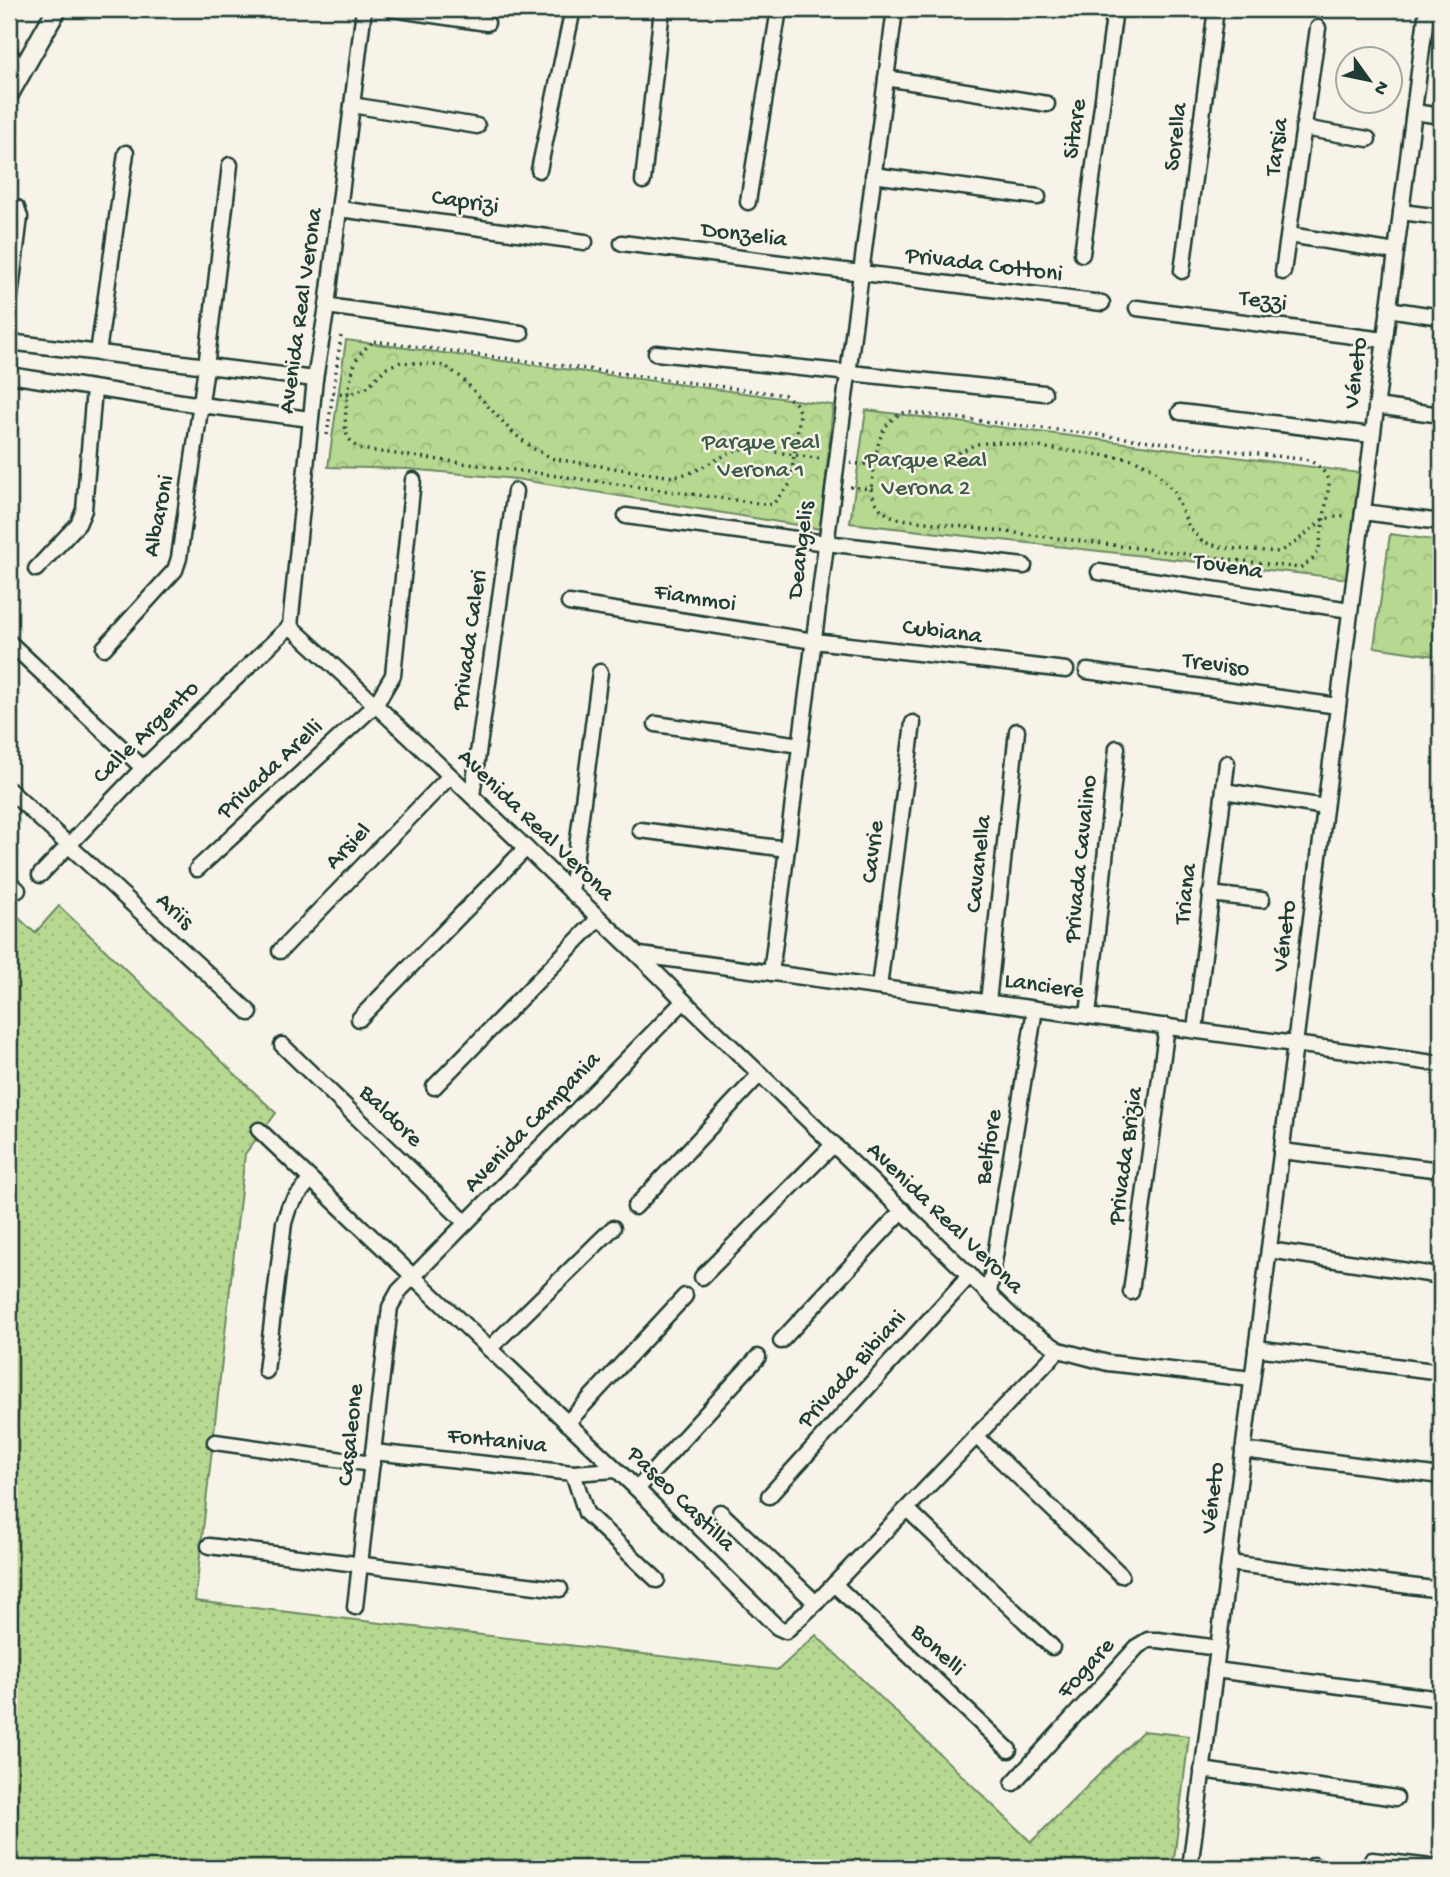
<svg xmlns="http://www.w3.org/2000/svg" width="1450" height="1877" font-family="'Gochi Hand',sans-serif">
  <style>
    .grass { fill: url(#grass-dots); stroke: #6b8a62; stroke-width: 2 }
    .forest { fill: url(#forest-crowns); stroke: #6b8a62; stroke-width: 2 }
    .lines { fill: none; stroke-linecap: round; stroke-linejoin: round }
    .minor-casing { stroke: #1f3d34; stroke-width: 19 }
    .tertiary-casing { stroke: #1f3d34; stroke-width: 23 }
    .path { stroke: #1f3d34; stroke-width: 3.5; stroke-dasharray: 2 5; stroke-linecap: butt }
    .minor { stroke: #f7f3e8; stroke-width: 14 }
    .tertiary { stroke: #f7f3e8; stroke-width: 18 }
    .labels { text-anchor: middle; dominant-baseline: central; stroke-width: 5; stroke-linejoin: round; paint-order: stroke }
    .street-label { font-size: 24px; fill: #1f3d34; stroke: #f7f3e8 }
    .park-label { font-size: 24px; fill: #3d5c47; stroke: #f7f3e8 }
  </style>
  <defs>
    <pattern id="grass-dots" width="8" height="8" patternUnits="userSpaceOnUse" patternTransform="scale(1.75)"><rect width="8" height="8" fill="#b7d891"/><path d="M2 2h.1M6 6h.1" fill="none" stroke="#9dba7e" stroke-width="1.8" stroke-linecap="round"/></pattern>
    <pattern id="forest-crowns" width="20" height="18" patternUnits="userSpaceOnUse" patternTransform="scale(1.75)"><rect width="20" height="18" fill="#b7d891"/><path d="M2 6a3 3 0 1 1 6 0M12 15a3 3 0 1 1 6 0" fill="none" stroke="#9dba7e"/></pattern>
  </defs>
  <rect width="100%" height="100%" fill="#f7f3e8"/>
  <filter id="ink" filterUnits="userSpaceOnUse"><feTurbulence type="fractalNoise" baseFrequency=".0143" numOctaves="2"/><feDisplacementMap in="SourceGraphic" scale="14" xChannelSelector="R" yChannelSelector="G"/><feConvolveMatrix kernelMatrix="1 2 1 2 8 2 1 2 1" color-interpolation-filters="sRGB"/></filter>
  <g filter="url(#ink)">
    <path class="grass" d="M59,906L276,1113L245,1154L195,1601L778,1670L816,1635L1031,1842L1143,1731L1189,1736L1173,1868H9V909L35,933Z"/>
    <g class="forest">
      <path d="M346,340L833,405L821,529L516,479L409,469L328,467Z"/>
      <path d="M866,410L1360,473L1349,579L850,523Z"/>
      <path d="M1390,534L1441,541V657L1374,647Z"/>
    </g>
    <g class="lines">
      <defs>
        <g id="minor">
          <path d="M392,9L487,23"/>
          <path d="M9,52L21,72"/>
          <path d="M886,78L1047,104"/>
          <path d="M352,105L477,126"/>
          <path d="M1414,112L1441,116"/>
          <path d="M1303,128L1368,139"/>
          <path d="M539,170L573,9"/>
          <path d="M873,175L1038,197"/>
          <path d="M643,181L662,9"/>
          <path d="M748,202L779,9"/>
          <path d="M339,209L585,242"/>
          <path d="M9,212L11,209L17,208L20,217L9,305"/>
          <path d="M1401,212L1441,217"/>
          <path d="M1289,235L1396,252"/>
          <path d="M622,243L1102,303"/>
          <path d="M1082,254L1115,9"/>
          <path d="M1182,271L1216,9"/>
          <path d="M1283,272L1318,28"/>
          <path d="M327,306L521,333"/>
          <path d="M1137,308L1384,340"/>
          <path d="M1388,309L1441,317"/>
          <path d="M9,342L315,379"/>
          <path d="M98,353L126,153"/>
          <path d="M656,353L1044,393"/>
          <path d="M9,375L201,405L310,419"/>
          <path d="M1376,406L1441,415"/>
          <path d="M1180,412L1372,435"/>
          <path d="M1363,512L1441,522"/>
          <path d="M626,516L826,543L1024,566"/>
          <path d="M36,569L78,524L84,510L94,389"/>
          <path d="M1099,572L1350,610"/>
          <path d="M569,603L814,641L1066,670"/>
          <path d="M290,626C379,707 467,791 554,875C597,917 642,957 684,1001L1019,1323L1059,1350L1108,1363L1252,1379"/>
          <path d="M290,626L315,379L327,306L364,9"/>
          <path d="M9,642L143,768"/>
          <path d="M104,648L175,570L179,558L206,367L230,165"/>
          <path d="M1087,671L1338,706"/>
          <path d="M656,724L800,745"/>
          <path d="M9,790L250,1013"/>
          <path d="M1224,791L1325,807"/>
          <path d="M472,796L515,491"/>
          <path d="M640,830L787,849"/>
          <path d="M197,869L376,704L393,675L413,480"/>
          <path d="M40,875L143,768L290,626"/>
          <path d="M9,882L18,890"/>
          <path d="M571,892L600,672"/>
          <path d="M1210,894L1262,900"/>
          <path d="M280,951L450,776"/>
          <path d="M640,955L1441,1064"/>
          <path d="M771,973L895,9"/>
          <path d="M879,987L913,723"/>
          <path d="M988,1002L1017,731"/>
          <path d="M1088,1016L1117,748"/>
          <path d="M359,1019L526,848"/>
          <path d="M1195,1030L1227,763"/>
          <path d="M282,1045L466,1223"/>
          <path d="M434,1087L599,918"/>
          <path d="M259,1130L637,1489L777,1627L786,1631L816,1603L1059,1350"/>
          <path d="M1281,1151L1441,1170"/>
          <path d="M635,1207L760,1074"/>
          <path d="M1269,1250L1441,1276"/>
          <path d="M702,1277L834,1144"/>
          <path d="M1131,1292L1167,1026"/>
          <path d="M989,1293L1035,1009"/>
          <path d="M781,1341L903,1210"/>
          <path d="M1256,1348L1441,1372"/>
          <path d="M489,1349L613,1228"/>
          <path d="M266,1371L284,1223L289,1207L310,1180"/>
          <path d="M567,1423L685,1296"/>
          <path d="M977,1437L1121,1575"/>
          <path d="M215,1442L372,1464"/>
          <path d="M1243,1450L1441,1476"/>
          <path d="M373,1452L573,1473L616,1470"/>
          <path d="M573,1473L586,1513L657,1580"/>
          <path d="M637,1489L758,1357"/>
          <path d="M769,1496L970,1275"/>
          <path d="M907,1509L1052,1647"/>
          <path d="M720,1512L816,1603"/>
          <path d="M209,1546L560,1589"/>
          <path d="M1229,1563L1441,1590"/>
          <path d="M834,1584L1009,1750"/>
          <path d="M355,1607L390,1307L399,1291L684,1001"/>
          <path d="M1215,1670L1441,1699"/>
          <path d="M1202,1770L1396,1798"/>
          <path d="M1013,1783L1138,1646L1148,1640H1158L1218,1648"/>
          <path d="M1372,1860L1439,1868"/>
          <path d="M1190,1868L1427,9"/>
          <path d="M1313,1868L1314,1865"/>
        </g>
        <path id="tertiary" d="M9,94L57,9"/>
      </defs>
      <use href="#minor" class="minor-casing"/>
      <use href="#tertiary" class="tertiary-casing"/>
      <g class="path">
        <path d="M374,341L785,395L796,404L800,414L790,484L772,505L359,449C353,444 348,439 346,432C343,419 350,373 356,361C360,352 367,347 374,341Z"/>
        <path d="M333,392L349,395L367,387L387,367L401,362L445,366L461,377L512,432L534,449L554,459L673,477L693,472L733,451L749,448L822,459"/>
        <path d="M327,435L341,336"/>
        <path d="M850,463L913,469L930,467L976,444L998,442L1133,459L1155,470L1174,492L1189,527L1203,542L1225,548L1279,552L1296,542L1323,519L1348,515"/>
        <path d="M850,487L871,489C875,507 884,515 901,519L1300,568L1312,560L1319,549L1329,485C1327,472 1320,467 1309,460L906,412C874,421 876,462 871,489"/>
      </g>
      <use href="#minor" class="minor"/>
      <use href="#tertiary" class="tertiary"/>
    </g>
  </g>
  <g class="labels">
    <g class="street-label">
      <text transform="translate(1076 129) rotate(-82)">Sitare</text>
      <text transform="translate(1177 137) rotate(-83)">Sorella</text>
      <text transform="translate(1278 147) rotate(-82)">Tarsia</text>
      <text transform="translate(465 203) rotate(8)">Caprizi</text>
      <text transform="translate(744 236) rotate(7)">Donzelia</text>
      <text transform="translate(984 266) rotate(7)">Privada Cottoni</text>
      <text transform="translate(1263 302) rotate(7)">Tezzi</text>
      <text transform="translate(302 311) rotate(-82)">Avenida Real Verona</text>
      <text transform="translate(1357 373) rotate(-83)">Véneto</text>
      <text transform="translate(160 516) rotate(-79)">Albaroni</text>
      <text transform="translate(802 550) rotate(-83)">Deangelis</text>
      <text transform="translate(1228 568) rotate(9)">Tovena</text>
      <text transform="translate(695 599) rotate(9)">Fiammoi</text>
      <text transform="translate(942 633) rotate(7)">Cubiana</text>
      <text transform="translate(471 640) rotate(-82)">Privada Caleri</text>
      <text transform="translate(1216 666) rotate(8)">Treviso</text>
      <text transform="translate(147 733) rotate(-44)">Calle Argento</text>
      <text transform="translate(271 770) rotate(-43)">Privada Arelli</text>
      <text transform="translate(535 826) rotate(44)">Avenida Real Verona</text>
      <text transform="translate(349 847) rotate(-46)">Arsiel</text>
      <text transform="translate(874 852) rotate(-83)">Cavrie</text>
      <text transform="translate(1082 859) rotate(-84)">Privada Cavalino</text>
      <text transform="translate(980 864) rotate(-84)">Cavanella</text>
      <text transform="translate(1187 894) rotate(-83)">Triana</text>
      <text transform="translate(174 912) rotate(43)">Ariis</text>
      <text transform="translate(1286 936) rotate(-83)">Véneto</text>
      <text transform="translate(1044 987) rotate(8)">Lanciere</text>
      <text transform="translate(390 1117) rotate(44)">Baldore</text>
      <text transform="translate(533 1123) rotate(-46)">Avenida Campania</text>
      <text transform="translate(990 1147) rotate(-81)">Belfiore</text>
      <text transform="translate(1127 1156) rotate(-82)">Privada Brizia</text>
      <text transform="translate(944 1219) rotate(44)">Avenida Real Verona</text>
      <text transform="translate(853 1370) rotate(-48)">Privada Bibiani</text>
      <text transform="translate(352 1435) rotate(-84)">Casaleone</text>
      <text transform="translate(497 1442) rotate(6)">Fontaniva</text>
      <text transform="translate(1214 1498) rotate(-83)">Véneto</text>
      <text transform="translate(680 1500) rotate(44)">Paseo Castilla</text>
      <text transform="translate(937 1651) rotate(43)">Bonelli</text>
      <text transform="translate(1087 1669) rotate(-48)">Fogare</text>
    </g>
    <g class="park-label">
      <text x="761" y="443">Parque real<tspan x="761" dy="28">Verona 1</tspan></text>
      <text x="926" y="461">Parque Real<tspan x="926" dy="28">Verona 2</tspan></text>
    </g>
  </g>
  <rect width="1450" height="1877" fill="none" stroke="#f7f3e8" stroke-width="35"/>
  <rect x="18" y="18" width="1415" height="1842" fill="none" stroke="#1f3d34" stroke-width="2.5" filter="url(#ink)"/>
  <g transform="translate(1369 80) rotate(123)"><circle r="33" fill="#f7f3e8" stroke="#a1aaa0" stroke-width="2"/>
  <path d="M0-5L12 26L0 18L-12 26Z" fill="#1f3d34"/>
  <text y="-10" font-size="19" font-weight="bold" text-anchor="middle" fill="#1f3d34">N</text>
  </g>
</svg>
